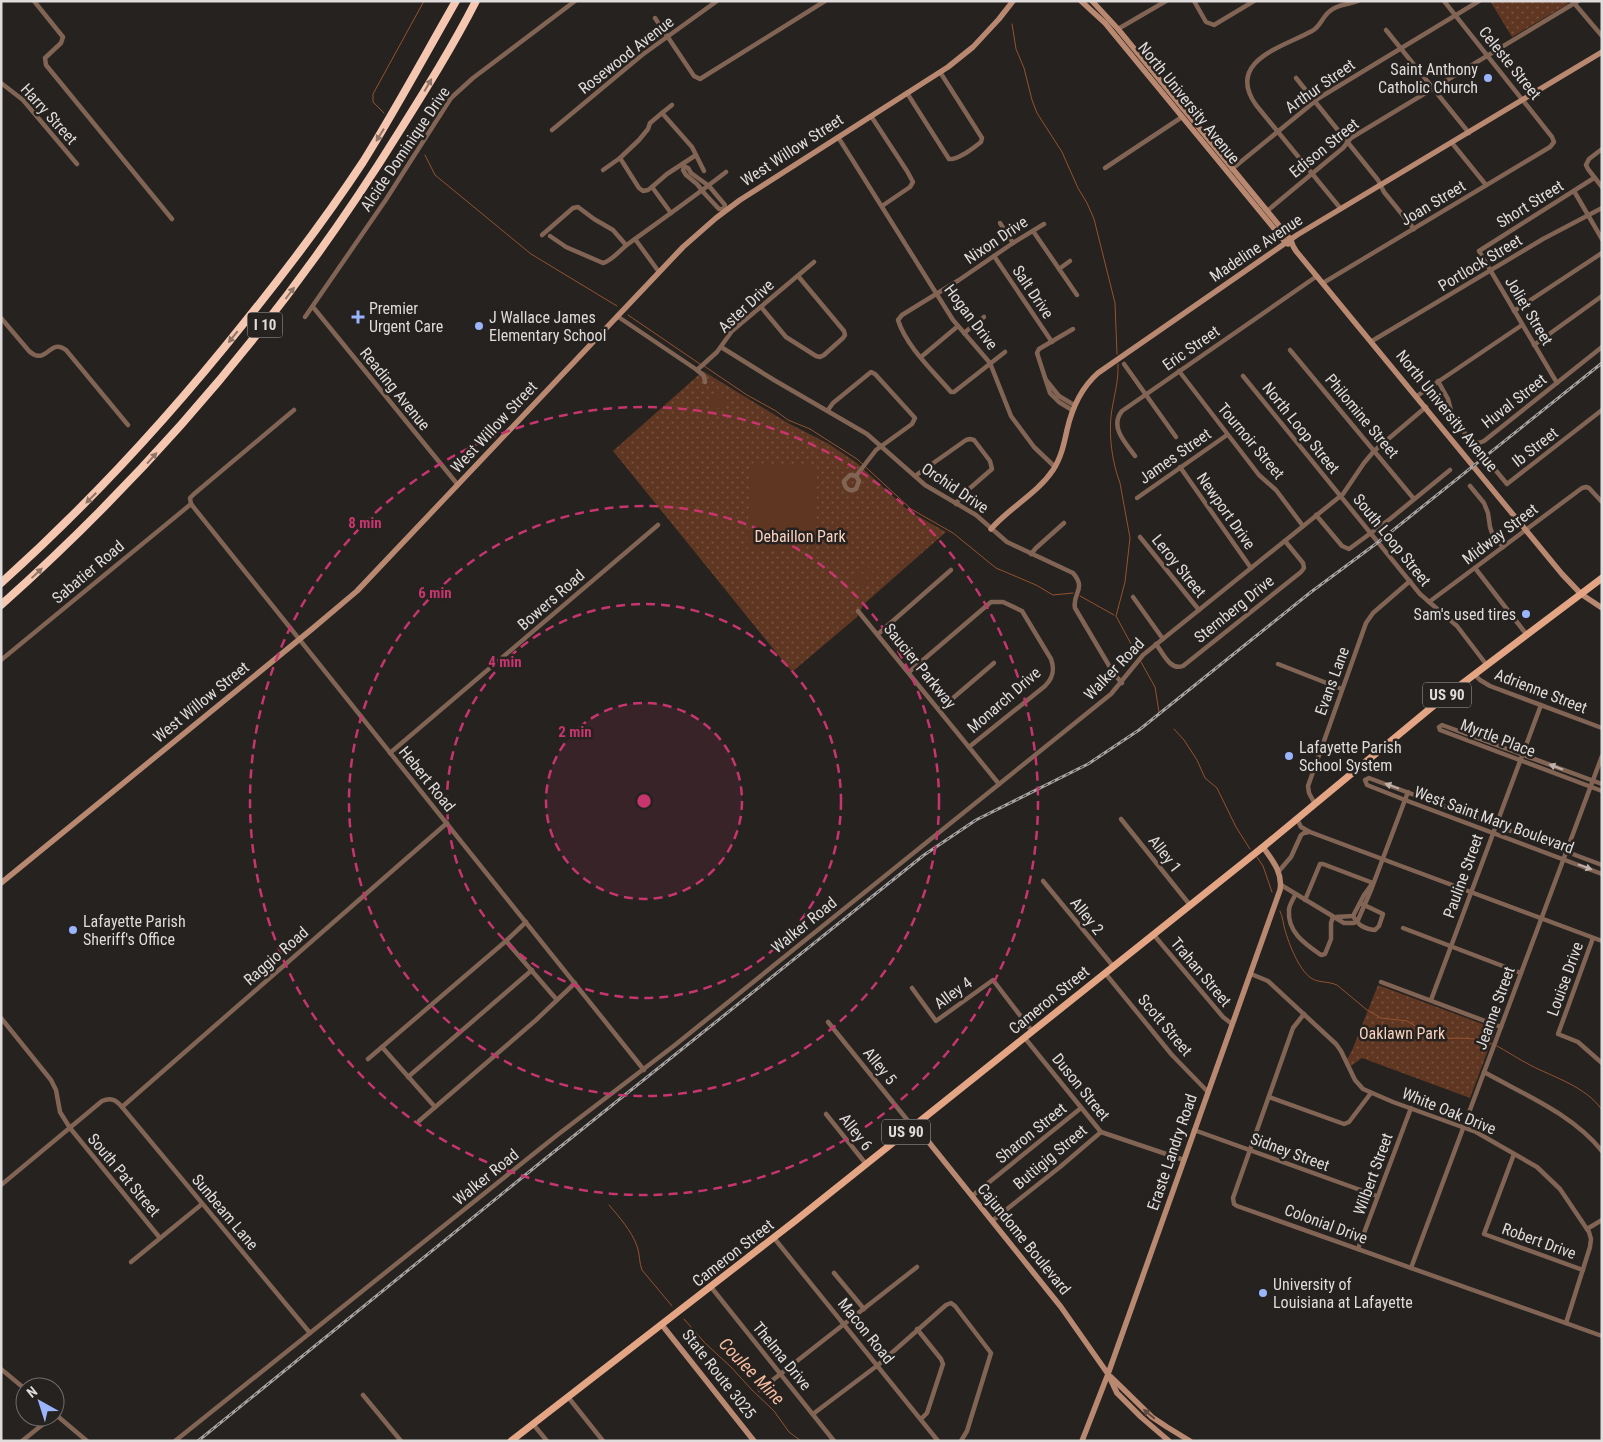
<svg xmlns="http://www.w3.org/2000/svg" width="1603" height="1442" font-family="'Roboto Condensed',sans-serif">
  <style>
    .grass { fill: url(#grass-dots) }
    .garden { fill: #5f3621 }
    .lines { fill: none; stroke-linecap: round; stroke-linejoin: round }
    .stream { stroke: #95522d; stroke-width: 1 }
    .street { stroke: #826454; stroke-width: 4.5 }
    .secondary { stroke: #b98870; stroke-width: 5.5 }
    .primary { stroke: #e4a585; stroke-width: 7 }
    .highway { stroke: #f6c7b0; stroke-width: 8 }
    .rail-casing { stroke: #a6a3a2; stroke-width: 3 }
    .rail { stroke: #252220; stroke-width: 1; stroke-dasharray: 4; stroke-linecap: butt }
    .oneway { fill: #8e7468 }
    .oneway2 { fill: #beb2ac }
    .oneway3 { fill: #604b40 }
    .ring { fill: none; stroke: #c6356e; stroke-width: 2.5; stroke-dasharray: 9 6 }
    .poi-dot { fill: #9bb5fd; stroke: #252220; stroke-width: 2 }
    .labels { text-anchor: middle; dominant-baseline: central; stroke-width: 5; stroke-linejoin: round; paint-order: stroke }
    .shield { fill: #252220; stroke: #a7a4a3; stroke-width: 1 }
    .shield-label { font-size: 15px; font-weight: bold; fill: #dfdcdb }
    .street-label { font-size: 16px; fill: #dfdcdb; stroke: #252220 }
    .poi-label { font-size: 16px; fill: #dfdcdb; stroke: #252220; text-anchor: start }
    .park-label { font-size: 16px; fill: #fad2be; stroke: #252220 }
    .water-label { font-size: 18px; font-style: italic; fill: #f7bc9f; stroke: #252220 }
    .centre { fill: #c6356e; stroke: #252220; stroke-width: 2.5 }
    .ring-label { font-size: 15px; text-anchor: middle; font-weight: bold; fill: #c6356e; stroke: #252220; stroke-width: 5; stroke-linejoin: round; paint-order: stroke }
  </style>
  <defs>
    <pattern id="grass-dots" width="8" height="8" patternUnits="userSpaceOnUse" patternTransform="scale(1.25)"><rect width="8" height="8" fill="#5f3621"/><path d="M2 2h.1M6 6h.1" fill="none" stroke="#765241" stroke-width="1.8" stroke-linecap="round"/></pattern>
  </defs>
  <rect width="100%" height="100%" fill="#252220"/>
  <g class="grass">
    <path d="M1490,1H1566L1568,4L1512,37Z"/>
    <path d="M703,371L788,423L829,444L857,463L909,511L946,532L864,604L857,617L792,672L613,451Z"/>
    <path d="M1378,985L1496,1029L1470,1098L1362,1058L1351,1066L1347,1060L1353,1048Z"/>
  </g>
  <g class="garden">
    <path d="M720,391L727,400L714,411L707,403Z"/>
    <path d="M754,463L816,466L817,468L816,536L802,537L793,550L748,548L747,546L751,465Z"/>
    <path d="M866,565L876,577L871,581L861,570Z"/>
    <path d="M860,571L869,582L864,587L854,576Z"/>
  </g>
  <g class="lines">
    <g class="stream">
      <path d="M1012,24L1016,49L1024,68L1032,100L1037,113L1062,152L1078,188L1087,203L1094,219L1115,303L1117,354"/>
      <path d="M384,113L373,102V94L424,1"/>
      <path d="M407,136L415,145"/>
      <path d="M425,155L435,175L531,254L617,306"/>
      <path d="M628,315L700,364"/>
      <path d="M1118,364C1119,382 1113,399 1111,416C1109,437 1112,462 1120,483L1130,538L1125,582L1116,616L1137,655"/>
      <path d="M704,366L747,395L776,411L788,420L810,429L857,459L911,509L953,533L996,568L1036,585L1053,595L1073,593"/>
      <path d="M1080,596L1114,615"/>
      <path d="M1141,662L1155,687L1159,712"/>
      <path d="M1174,729L1184,740L1197,760L1205,778L1217,788L1236,827L1250,849"/>
      <path d="M1257,857L1263,866L1272,892"/>
      <path d="M1280,911C1283,917 1283,924 1285,930C1289,944 1299,970 1311,978C1318,983 1328,981 1337,985L1367,1010L1381,1018L1407,1021L1438,1039L1458,1038L1476,1039L1492,1044"/>
      <path d="M1495,1045C1507,1051 1518,1059 1530,1065C1553,1077 1587,1087 1602,1110"/>
      <path d="M609,1205C620,1218 631,1230 637,1246C640,1254 639,1263 642,1270L672,1306"/>
      <path d="M684,1319L705,1343L731,1367L752,1390L774,1411L789,1432L801,1441"/>
    </g>
    <g class="street">
      <path d="M34,1L63,37L61,43L45,58L46,65L172,219"/>
      <path d="M1194,1L1206,22L1214,25L1254,1"/>
      <path d="M1574,3L1602,36"/>
      <path d="M655,18L694,76L700,79L825,1"/>
      <path d="M1118,29L1166,1"/>
      <path d="M1386,30L1469,133"/>
      <path d="M1296,78L1378,180L1384,192L1414,229"/>
      <path d="M1,83L23,100L77,164"/>
      <path d="M907,93L949,159C959,160 973,148 981,142L982,138L940,72"/>
      <path d="M871,116L907,171L913,182L910,187L882,206"/>
      <path d="M552,130L642,55L717,1"/>
      <path d="M838,137L953,320L990,363L1011,416L1034,447L1055,467"/>
      <path d="M1452,143L1486,185"/>
      <path d="M1602,149L1589,159L1586,165L1588,169L1602,187"/>
      <path d="M696,155L704,171"/>
      <path d="M620,158L639,188L643,191L648,190L652,187"/>
      <path d="M1105,168L1182,117"/>
      <path d="M1232,169L1319,98L1479,1"/>
      <path d="M603,170L620,158L639,140L648,129L650,123L662,113"/>
      <path d="M1574,191L1602,239"/>
      <path d="M724,209H719L705,194L697,184L686,175L683,170L684,166L688,168L691,173L709,186L725,205L724,209L725,211"/>
      <path d="M1341,209L1256,105C1225,61 1283,47 1312,31C1321,26 1322,17 1330,11C1338,4 1348,5 1358,1"/>
      <path d="M1267,211L1343,148L1351,138L1578,1"/>
      <path d="M671,213L652,187L667,174L696,155L692,147L662,113L672,105"/>
      <path d="M1000,223L1013,243"/>
      <path d="M1033,231L1077,295"/>
      <path d="M542,235L573,208L578,207L594,219L613,230L626,245"/>
      <path d="M550,236L566,247L603,263C613,260 620,250 628,244C661,220 694,197 726,172"/>
      <path d="M635,239L659,272"/>
      <path d="M994,256L1052,342"/>
      <path d="M1059,269L1070,261"/>
      <path d="M1323,283L1550,147L1554,142L1552,137L1444,1"/>
      <path d="M313,307L458,485"/>
      <path d="M761,307L786,337L816,356L820,357L824,355L843,338L845,335L844,331L798,276"/>
      <path d="M1514,311L1602,253"/>
      <path d="M617,316L697,370L704,376L705,382"/>
      <path d="M305,317L385,201L451,98L473,78L575,1"/>
      <path d="M1,318L29,351C46,367 50,337 66,350L128,425"/>
      <path d="M964,333L984,317"/>
      <path d="M1372,341L1543,239L1602,208"/>
      <path d="M1534,345L1602,296"/>
      <path d="M721,347L774,380L867,434L925,485L976,515L1007,542L1073,573C1087,589 1072,593 1075,608L1114,674L1122,683"/>
      <path d="M1290,350L1414,499"/>
      <path d="M1005,352L954,392H951C933,371 906,346 898,320L902,315L959,280L1013,243L1044,224"/>
      <path d="M921,357L958,326"/>
      <path d="M1124,364L1176,437"/>
      <path d="M697,370L717,352L732,331L814,262"/>
      <path d="M1179,371L1259,475L1276,490L1303,526"/>
      <path d="M1243,376L1420,594L1457,626L1486,664"/>
      <path d="M1046,380L1059,396L1074,405"/>
      <path d="M1438,381L1448,399L1453,418L1471,441L1479,443L1484,441L1602,347"/>
      <path d="M1557,383L1479,251L1594,178"/>
      <path d="M1417,396L1522,325"/>
      <path d="M828,410L833,403L871,372L875,374L915,418L912,424L876,450L856,476L850,475L844,481C845,489 849,492 856,489L859,481L856,476"/>
      <path d="M1072,410L1059,402L1050,393L1037,353L1039,349L1073,329"/>
      <path d="M1135,456C1126,443 1109,427 1122,411L1317,276"/>
      <path d="M1488,461L1507,484L1602,410"/>
      <path d="M1180,467L1251,568"/>
      <path d="M915,476L966,440L970,439L974,440L990,461L992,469L961,496L956,504"/>
      <path d="M1470,486L1484,503L1488,513L1490,527L1492,533L1503,547"/>
      <path d="M1137,498L1227,435"/>
      <path d="M191,504L644,1070"/>
      <path d="M191,504L190,498L194,494L294,410"/>
      <path d="M1316,515L1342,546L1349,549L1390,519L1450,470"/>
      <path d="M1140,537L1199,610"/>
      <path d="M1031,554L1036,548L1064,523"/>
      <path d="M1475,568L1527,635"/>
      <path d="M1133,597L1163,639"/>
      <path d="M1429,602L1582,488L1586,487L1589,488L1602,502"/>
      <path d="M858,611L999,784"/>
      <path d="M878,634L951,570"/>
      <path d="M1156,644C1163,653 1170,671 1183,666L1301,572L1304,568L1303,563L1285,541"/>
      <path d="M1,660L191,504"/>
      <path d="M1278,664L1342,689"/>
      <path d="M909,672L991,602H1003L1022,611L1051,659C1055,670 1053,678 1045,686L969,747"/>
      <path d="M1474,674L1480,680L1490,686L1602,728"/>
      <path d="M939,710L994,663"/>
      <path d="M390,753L658,525"/>
      <path d="M1602,784L1442,725L1439,727L1440,730L1602,791"/>
      <path d="M1315,804L1309,793L1308,786L1366,623L1373,613L1410,581"/>
      <path d="M1121,819L1190,905"/>
      <path d="M1297,819L1301,827L1310,832L1602,941"/>
      <path d="M1602,865L1369,778L1365,780L1367,785L1405,800L1602,874"/>
      <path d="M1279,871L1291,857L1301,835L1304,833L1309,832"/>
      <path d="M1043,881L1113,966"/>
      <path d="M1281,885L1344,923H1354L1358,920L1371,890L1408,792"/>
      <path d="M1295,895C1293,900 1289,905 1289,910C1287,932 1305,944 1321,955L1325,954L1331,939V923L1333,917"/>
      <path d="M1305,900L1320,864H1323L1373,883"/>
      <path d="M1353,916C1358,925 1364,929 1375,930L1379,926L1383,914L1360,903"/>
      <path d="M1336,917L1353,916L1364,895L1372,884"/>
      <path d="M1403,928L1521,973"/>
      <path d="M1153,934L1223,1017L1232,1024"/>
      <path d="M1593,938L1558,1034L1578,1042L1602,1063"/>
      <path d="M506,941L557,1000"/>
      <path d="M1105,973L1172,1055L1208,1092"/>
      <path d="M1251,974L1268,981L1336,1044L1341,1051L1355,1080L1363,1089L1393,1102L1476,1132L1537,1167L1560,1189L1589,1232L1591,1239L1590,1247L1566,1323"/>
      <path d="M1381,982L1501,1027"/>
      <path d="M912,988L936,1021L993,980L1032,1031"/>
      <path d="M1431,1000L1541,705"/>
      <path d="M1304,1014L1293,1028L1233,1198L1234,1204L1237,1206L1602,1336"/>
      <path d="M1,1018L51,1080L56,1090L60,1112L70,1128L160,1238"/>
      <path d="M828,1022L913,1127"/>
      <path d="M1024,1037L1101,1132L1184,1160"/>
      <path d="M382,1047L435,1107"/>
      <path d="M368,1059L506,941L526,922"/>
      <path d="M1484,1072C1525,1095 1572,1114 1602,1151"/>
      <path d="M408,1077L532,970"/>
      <path d="M1269,1097L1344,1124L1349,1122L1371,1093"/>
      <path d="M122,1107L447,823"/>
      <path d="M826,1114L866,1164"/>
      <path d="M419,1121L536,1020L575,983"/>
      <path d="M1194,1130L1377,1196"/>
      <path d="M1514,1154L1484,1234L1583,1270"/>
      <path d="M1,1185L102,1101C111,1097 116,1100 122,1107L310,1333"/>
      <path d="M972,1196L1081,1108"/>
      <path d="M992,1221L1060,1167L1101,1132"/>
      <path d="M1587,1229L1602,1220"/>
      <path d="M774,1238L938,1441"/>
      <path d="M1358,1249L1411,1108"/>
      <path d="M131,1262L202,1204"/>
      <path d="M1411,1268L1602,756"/>
      <path d="M834,1273L864,1309"/>
      <path d="M711,1287L834,1441"/>
      <path d="M917,1329L941,1359L943,1364L927,1413L921,1419"/>
      <path d="M1,1369L25,1389"/>
      <path d="M760,1390L917,1267"/>
      <path d="M363,1395L401,1441"/>
      <path d="M568,1397L603,1441"/>
      <path d="M55,1414L87,1441"/>
      <path d="M813,1414L878,1365L946,1305L951,1303L955,1306L991,1353L967,1431L961,1441"/>
      <path d="M533,1424L547,1441"/>
      <path d="M22,1441L52,1417"/>
      <path d="M175,1441L556,1136L675,1045L1111,694L1143,655L1343,494L1364,463L1374,451L1426,407"/>
    </g>
    <g class="secondary">
      <path d="M1081,1L1105,23L1286,243L1288,244"/>
      <path d="M1092,1L1118,29L1291,240L1293,246L1296,251L1562,574L1581,594L1602,608"/>
      <path d="M991,529C1010,507 1037,494 1053,470C1061,458 1064,444 1067,430C1072,408 1081,388 1098,373L1297,235L1602,52"/>
      <path d="M1,883L312,629L357,591L683,247L716,218L740,200L948,67L973,47L999,19L1013,1"/>
      <path d="M915,1125L1061,1307L1108,1374L1117,1393L1141,1417L1169,1441"/>
      <path d="M662,1325L754,1441"/>
      <path d="M1111,1377L1152,1417L1167,1427L1190,1441"/>
      <path d="M1082,1441L1108,1374L1280,890C1283,873 1273,861 1263,847"/>
    </g>
    <path class="primary" d="M511,1441L795,1221L1263,847L1438,702L1602,578"/>
    <g class="highway">
      <path d="M1,583C90,503 170,416 244,323C286,271 326,218 363,162C396,109 425,55 456,1"/>
      <path d="M1,605C156,467 290,308 399,132C426,89 453,46 476,1"/>
    </g>
    <defs>
      <path id="rail" d="M198,1441L540,1163L924,855L976,820L1088,764L1139,730L1311,592L1377,543L1602,363"/>
    </defs>
    <use href="#rail" class="rail-casing"/>
    <use href="#rail" class="rail"/>
  </g>
  <defs><path id="oneway-solid" d="M-6-.8H1V-3.2L6.5 0L1 3.2V.8H-6Z" transform="scale(1.25)"/></defs>
  <g class="oneway">
    <use href="#oneway-solid" transform="translate(428 85) rotate(-60)"/>
    <use href="#oneway-solid" transform="translate(380 135) rotate(122)"/>
    <use href="#oneway-solid" transform="translate(290 293) rotate(-53)"/>
    <use href="#oneway-solid" transform="translate(233 337) rotate(129)"/>
    <use href="#oneway-solid" transform="translate(152 458) rotate(-48)"/>
    <use href="#oneway-solid" transform="translate(91 498) rotate(135)"/>
    <use href="#oneway-solid" transform="translate(37 573) rotate(-43)"/>
  </g>
  <g class="oneway2">
    <use href="#oneway-solid" transform="translate(1556 767) rotate(-159)"/>
    <use href="#oneway-solid" transform="translate(1392 786) rotate(-160)"/>
    <use href="#oneway-solid" transform="translate(1585 867) rotate(20)"/>
  </g>
  <use class="oneway3" href="#oneway-solid" transform="translate(1149 1414) rotate(-140)"/>
  <circle cx="644" cy="801" r="98" fill="#c6356e" fill-opacity=".12"/>
  <g class="ring">
    <circle cx="644" cy="801" r="98"/>
    <circle cx="644" cy="801" r="197"/>
    <circle cx="644" cy="801" r="295"/>
    <circle cx="644" cy="801" r="394"/>
  </g>
  <g class="poi-dot">
    <circle cx="1488" cy="78" r="5"/>
    <path d="M355.5 309.5h5v5h5v5h-5v5h-5v-5h-5v-5h5z"/>
    <circle cx="479" cy="326" r="5"/>
    <circle cx="1526" cy="614" r="5"/>
    <circle cx="1289" cy="756" r="5"/>
    <circle cx="73" cy="930" r="5"/>
    <circle cx="1263" cy="1293" r="5"/>
  </g>
  <g class="labels">
    <g class="shield">
      <rect x="247.5" y="312.5" width="35" height="25" rx="4"/>
      <rect x="1423" y="682.5" width="48" height="25" rx="4"/>
      <rect x="882" y="1119.5" width="48" height="25" rx="4"/>
    </g>
    <g class="shield-label">
      <text x="265" y="325">I 10</text>
      <text x="1447" y="695">US 90</text>
      <text x="906" y="1132">US 90</text>
    </g>
    <g class="street-label">
      <text transform="translate(626 55) rotate(-38)">Rosewood Avenue</text>
      <text transform="translate(1510 63) rotate(51)">Celeste Street</text>
      <text transform="translate(1320 86) rotate(-35)">Arthur Street</text>
      <text transform="translate(1189 103) rotate(51)">North University Avenue</text>
      <text transform="translate(49 114) rotate(48)">Harry Street</text>
      <text transform="translate(1324 148) rotate(-39)">Edison Street</text>
      <text transform="translate(405 149) rotate(-56)">Alcide Dominique Drive</text>
      <text transform="translate(792 150) rotate(-33)">West Willow Street</text>
      <text transform="translate(1433 203) rotate(-31)">Joan Street</text>
      <text transform="translate(1530 204) rotate(-32)">Short Street</text>
      <text transform="translate(996 240) rotate(-34)">Nixon Drive</text>
      <text transform="translate(1256 248) rotate(-34)">Madeline Avenue</text>
      <text transform="translate(1480 263) rotate(-31)">Portlock Street</text>
      <text transform="translate(1033 292) rotate(56)">Salt Drive</text>
      <text transform="translate(746 306) rotate(-43)">Aster Drive</text>
      <text transform="translate(1529 311) rotate(59)">Joliet Street</text>
      <text transform="translate(971 317) rotate(53)">Hogan Drive</text>
      <text transform="translate(1191 348) rotate(-35)">Eric Street</text>
      <text transform="translate(395 389) rotate(51)">Reading Avenue</text>
      <text transform="translate(1514 401) rotate(-38)">Huval Street</text>
      <text transform="translate(1447 411) rotate(51)">North University Avenue</text>
      <text transform="translate(1362 416) rotate(50)">Philomine Street</text>
      <text transform="translate(494 427) rotate(-47)">West Willow Street</text>
      <text transform="translate(1301 428) rotate(51)">North Loop Street</text>
      <text transform="translate(1251 441) rotate(50)">Tournoir Street</text>
      <text transform="translate(1535 447) rotate(-38)">Ib Street</text>
      <text transform="translate(1175 456) rotate(-35)">James Street</text>
      <text transform="translate(955 488) rotate(34)">Orchid Drive</text>
      <text transform="translate(1226 511) rotate(55)">Newport Drive</text>
      <text transform="translate(1500 534) rotate(-37)">Midway Street</text>
      <text transform="translate(1392 540) rotate(51)">South Loop Street</text>
      <text transform="translate(1179 566) rotate(51)">Leroy Street</text>
      <text transform="translate(88 572) rotate(-40)">Sabatier Road</text>
      <text transform="translate(551 600) rotate(-41)">Bowers Road</text>
      <text transform="translate(1234 609) rotate(-39)">Sternberg Drive</text>
      <text transform="translate(920 666) rotate(51)">Saucier Parkway</text>
      <text transform="translate(1114 669) rotate(-46)">Walker Road</text>
      <text transform="translate(1332 681) rotate(-70)">Evans Lane</text>
      <text transform="translate(1541 691) rotate(21)">Adrienne Street</text>
      <text transform="translate(1004 700) rotate(-41)">Monarch Drive</text>
      <text transform="translate(201 702) rotate(-39)">West Willow Street</text>
      <text transform="translate(1498 738) rotate(21)">Myrtle Place</text>
      <text transform="translate(427 779) rotate(51)">Hebert Road</text>
      <text transform="translate(1494 820) rotate(20)">West Saint Mary Boulevard</text>
      <text transform="translate(1165 854) rotate(52)">Alley 1</text>
      <text transform="translate(1463 876) rotate(-70)">Pauline Street</text>
      <text transform="translate(1087 916) rotate(51)">Alley 2</text>
      <text transform="translate(804 925) rotate(-39)">Walker Road</text>
      <text transform="translate(276 956) rotate(-41)">Raggio Road</text>
      <text transform="translate(1201 972) rotate(50)">Trahan Street</text>
      <text transform="translate(1565 979) rotate(-70)">Louise Drive</text>
      <text transform="translate(953 993) rotate(-36)">Alley 4</text>
      <text transform="translate(1049 1000) rotate(-39)">Cameron Street</text>
      <text transform="translate(1495 1008) rotate(-70)">Jeanne Street</text>
      <text transform="translate(1165 1025) rotate(50)">Scott Street</text>
      <text transform="translate(880 1066) rotate(51)">Alley 5</text>
      <text transform="translate(1081 1087) rotate(51)">Duson Street</text>
      <text transform="translate(1449 1111) rotate(22)">White Oak Drive</text>
      <text transform="translate(856 1132) rotate(52)">Alley 6</text>
      <text transform="translate(1031 1133) rotate(-39)">Sharon Street</text>
      <text transform="translate(1172 1152) rotate(-71)">Eraste Landry Road</text>
      <text transform="translate(1290 1152) rotate(20)">Sidney Street</text>
      <text transform="translate(1050 1157) rotate(-40)">Buttigig Street</text>
      <text transform="translate(1373 1174) rotate(-70)">Wilbert Street</text>
      <text transform="translate(124 1175) rotate(50)">South Pat Street</text>
      <text transform="translate(486 1177) rotate(-39)">Walker Road</text>
      <text transform="translate(225 1212) rotate(50)">Sunbeam Lane</text>
      <text transform="translate(1326 1224) rotate(20)">Colonial Drive</text>
      <text transform="translate(1024 1239) rotate(51)">Cajundome Boulevard</text>
      <text transform="translate(1539 1241) rotate(20)">Robert Drive</text>
      <text transform="translate(733 1253) rotate(-38)">Cameron Street</text>
      <text transform="translate(866 1331) rotate(51)">Macon Road</text>
      <text transform="translate(782 1356) rotate(51)">Thelma Drive</text>
      <text transform="translate(719 1374) rotate(52)">State Route 3025</text>
    </g>
    <g class="poi-label">
      <text x="1478" y="69" text-anchor="end">Saint Anthony<tspan x="1478" dy="18">Catholic Church</tspan></text>
      <text x="369" y="308">Premier<tspan x="369" dy="18">Urgent Care</tspan></text>
      <text x="489" y="317">J Wallace James<tspan x="489" dy="18">Elementary School</tspan></text>
      <text x="1516" y="614" text-anchor="end">Sam's used tires</text>
      <text x="1299" y="747">Lafayette Parish<tspan x="1299" dy="18">School System</tspan></text>
      <text x="83" y="921">Lafayette Parish<tspan x="83" dy="18">Sheriff's Office</tspan></text>
      <text x="1273" y="1284">University of<tspan x="1273" dy="18">Louisiana at Lafayette</tspan></text>
    </g>
    <g class="park-label">
      <text x="800" y="536">Debaillon Park</text>
      <text x="1402" y="1033">Oaklawn Park</text>
    </g>
    <g class="water-label">
      <text transform="translate(752 1371) rotate(46)">Coulee Mine</text>
    </g>
  </g>
  <circle cx="644" cy="801" r="8" class="centre"/>
  <g class="ring-label">
    <text x="365" y="528">8 min</text>
    <text x="435" y="598">6 min</text>
    <text x="505" y="667">4 min</text>
    <text x="575" y="737">2 min</text>
  </g>
  <rect width="1603" height="1442" fill="none" stroke="#dfdcdb" stroke-width="5"/>
  <g transform="translate(40 1402) rotate(321)"><circle r="24" fill="#252220" stroke="#6f6c6b"/>
  <path d="M0-4L9 19L0 12L-9 19Z" fill="#9bb5fd"/>
  <text y="-8" font-size="14" font-weight="bold" text-anchor="middle" fill="#dfdcdb">N</text>
  </g>
</svg>
